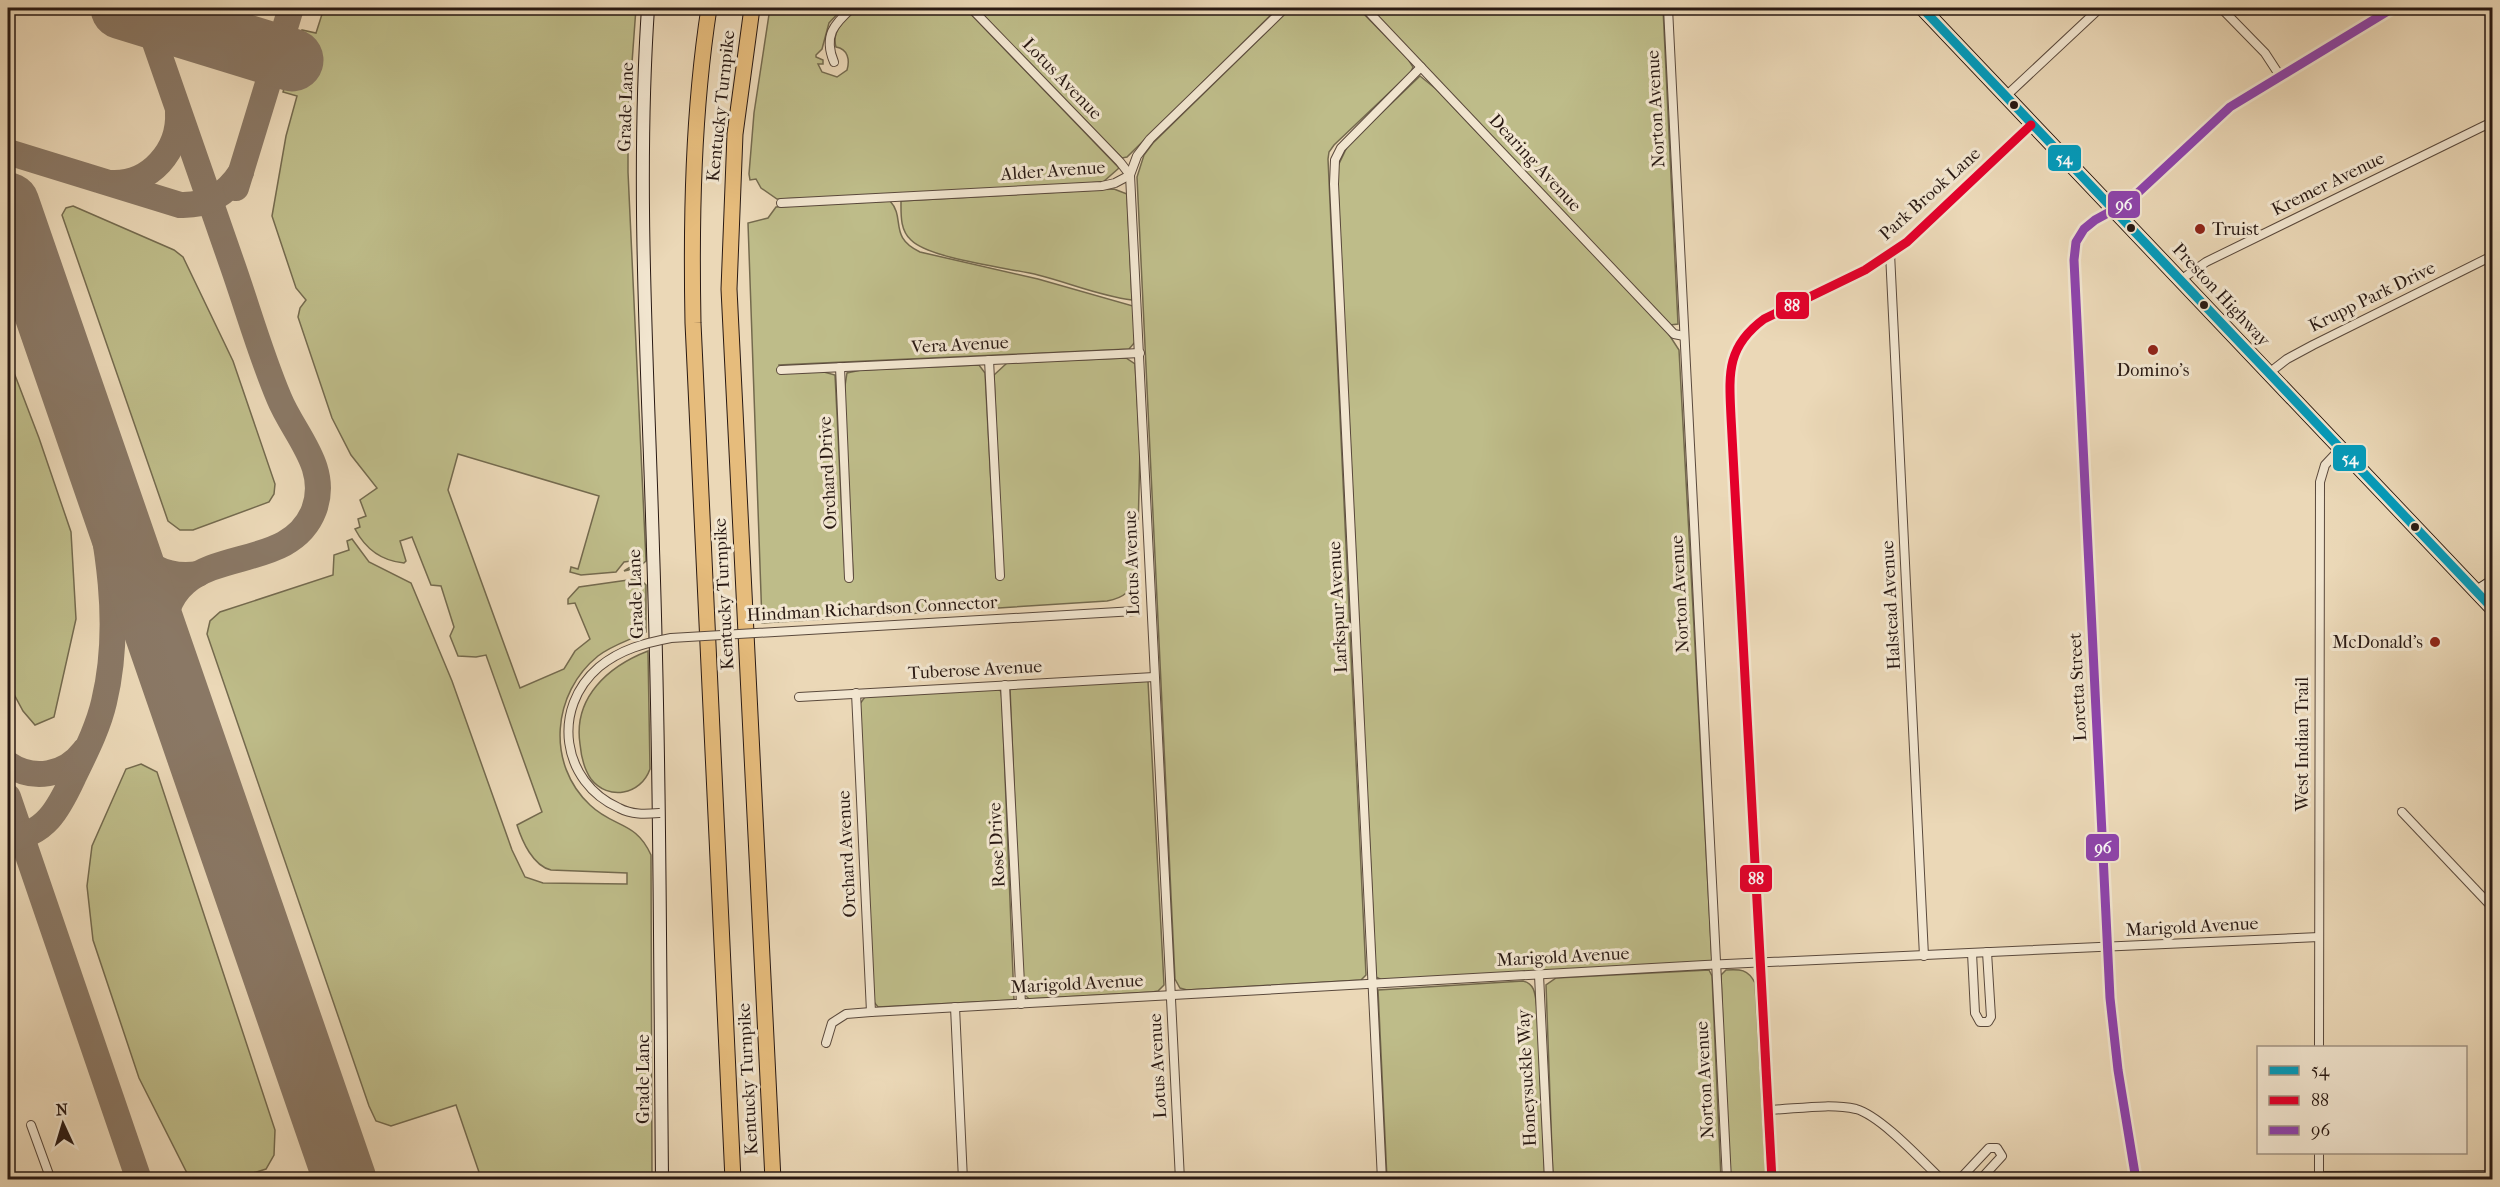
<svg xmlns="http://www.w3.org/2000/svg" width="2500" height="1187" font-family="'IM FELL French Canon',serif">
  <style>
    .green { fill: #bebc89; stroke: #746a4e; stroke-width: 1.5 }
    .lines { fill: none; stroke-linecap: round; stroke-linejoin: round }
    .taxiway { stroke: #8a7865; stroke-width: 26 }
    .runway { stroke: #8a7865; stroke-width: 63 }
    .minor-casing { stroke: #5a493c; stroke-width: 10 }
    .secondary-casing { stroke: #291913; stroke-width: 14 }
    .primary-casing { stroke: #291913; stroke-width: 16 }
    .motorway-casing { stroke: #291913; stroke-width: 17 }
    .minor { stroke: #f2e6d0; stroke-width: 8 }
    .secondary { stroke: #f2e6d0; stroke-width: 12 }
    .primary { stroke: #e6bc7c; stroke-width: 14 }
    .motorway { stroke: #e6bc7c; stroke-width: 15 }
    .minor-bridge-casing { stroke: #5a493c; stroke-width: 10; stroke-linecap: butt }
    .minor-bridge { stroke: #f2e6d0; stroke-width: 8 }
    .bus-1-casing { stroke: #f2e6d0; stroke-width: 14 }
    .bus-2-casing { stroke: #f2e6d0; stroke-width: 14 }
    .bus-3-casing { stroke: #f2e6d0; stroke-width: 14 }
    .bus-1 { stroke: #049bbb; stroke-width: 9 }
    .bus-2 { stroke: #e4002b; stroke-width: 9 }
    .bus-3 { stroke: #8e44ad; stroke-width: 9 }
    .bus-dot { fill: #291913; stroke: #f2e6d0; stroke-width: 2 }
    .poi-dot { fill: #8f2418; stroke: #f2e6d0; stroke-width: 2 }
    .labels { text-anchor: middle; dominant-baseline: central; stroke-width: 6; stroke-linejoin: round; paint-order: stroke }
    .street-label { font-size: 18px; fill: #291913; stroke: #f2e6d0 }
    .poi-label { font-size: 18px; fill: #291913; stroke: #f2e6d0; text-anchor: start }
    .line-badge { stroke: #f2e6d0; stroke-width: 2 }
    .badge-label { font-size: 16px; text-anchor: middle; font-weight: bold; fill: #fff }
  </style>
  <rect width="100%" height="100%" fill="#ebd8b7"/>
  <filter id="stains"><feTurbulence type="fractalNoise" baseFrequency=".00333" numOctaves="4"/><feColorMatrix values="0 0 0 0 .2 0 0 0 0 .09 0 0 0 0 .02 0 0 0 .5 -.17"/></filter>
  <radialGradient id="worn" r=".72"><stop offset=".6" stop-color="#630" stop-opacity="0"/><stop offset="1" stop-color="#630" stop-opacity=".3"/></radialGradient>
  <g class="green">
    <path d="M324,8H636L628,117V172L646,561L638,568L624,571L632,566L631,561L624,562L616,572L581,575L570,572L571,567L578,569L599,496L458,454L448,490L520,688L564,669L575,651L590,639L575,603L568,604V599L579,587L635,579L642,581L646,585V632C630,640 612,645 598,656C552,693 546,764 590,805C614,828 636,821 651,855L652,1179H470L480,1175L456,1105L391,1126L376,1121L369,1106L207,634L210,621L220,612L333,575L334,555L349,550L347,541L352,539L369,562L411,583L452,681L512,850L525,877L543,883L627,884V873L551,870C533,866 522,841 517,825L542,812L486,655L476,657L458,656L450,636L454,627L441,586L431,585L412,537L400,541L406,561L404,563C382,561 366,550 355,529L360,527L358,519L366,516L360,500L377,488L351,455L332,418L298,317L300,308L306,300L296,288L272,216L286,136L297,96L283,92L302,30L316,33Z"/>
    <path d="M770,8H843L829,23L822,49L816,55V57L823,60V64H818L822,72L837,77L847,70C850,60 848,49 836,47C831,30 846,18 858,8H965L1119,168L1103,182L897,195L777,199L761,188L756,179L750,180L749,174L754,113Z"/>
    <path d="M976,8H1278L1127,157L1122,158Z"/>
    <path d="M1291,8H1358L1408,59L1413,67L1411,72L1334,145L1329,152L1328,159L1366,975L1361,980L1187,990L1180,988L1175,979L1137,177L1144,155L1153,143Z"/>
    <path d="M1369,8H1663L1678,324L1670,325Z"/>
    <path d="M1420,76L1436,89L1668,333L1679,350L1712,961L1382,980L1376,977L1337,168L1348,145Z"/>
    <path d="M1114,189L1127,194L1132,300C1100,296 1070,283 1038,275C1009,268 930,259 911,240C900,230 901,215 901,201Z"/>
    <path d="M890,201C906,218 888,237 920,252L1038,279L1133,306L1135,342L1129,349L779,365V373L824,372L835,375L845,574L852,577L853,575L844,392L847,373L861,370L979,365L985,373L996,578H1003L994,375L1007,363L1126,358L1135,364L1140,449L1137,574C1132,591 1124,598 1107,601L762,623L748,223L768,218L776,207Z"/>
    <path d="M73,206L174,250L183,257L233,361L275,484L274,494L269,502L193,530H180L168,521L62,215L66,208Z"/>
    <path d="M8,357L39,438L71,532L76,619L54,717L35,725L23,711L8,683Z"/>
    <path d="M648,651L650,769C641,795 608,801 591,779C584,769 581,755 580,744C573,697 609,666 648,651Z"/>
    <path d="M1148,681L1164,985L1158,991L1152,992L1029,999L1024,994L1021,953L1010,688Z"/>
    <path d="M997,689L1001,691L1002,701L1014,1000L878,1007L874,1002L859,705L865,697Z"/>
    <path d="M141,764L157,772L275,1130L274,1155L266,1169L234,1179H190L139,1078L93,940L87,886L92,846L126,769Z"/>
    <path d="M1709,970L1712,976L1721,1179H1553L1546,985L1556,978Z"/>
    <path d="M1726,970C1740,969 1748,969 1755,983L1766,1179H1729L1721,975Z"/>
    <path d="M1523,981C1536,984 1535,996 1537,1008L1545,1179H1387L1378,990Z"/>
  </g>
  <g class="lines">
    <g class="taxiway">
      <path d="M143,8C172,92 202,176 231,261C247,306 260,353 279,398C294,435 330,467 314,510C285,586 158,529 162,650"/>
      <path d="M8,152L180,205C207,206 226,195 241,172"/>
      <path d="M111,183C150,185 180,150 178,112"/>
      <path d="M236,188L291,8"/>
      <path d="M123,538C143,564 164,579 198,574"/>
      <path d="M8,764C33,781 65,776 84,751"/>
      <path d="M8,797L139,1180"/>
      <path d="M8,838C45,836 59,808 73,778C85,753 98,728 104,702C127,607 99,511 82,418"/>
      <path d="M322,1180L329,1161L326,1124"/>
    </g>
    <g class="runway">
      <path d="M122,8L292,60"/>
      <path d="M8,204L345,1180"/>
    </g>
    <defs>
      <g id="minor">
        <path d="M971,8L1120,162L1130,175L1180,1180"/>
        <path d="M1365,8L1674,334L1684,336"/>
        <path d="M1668,8L1727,1180"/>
        <path d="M2221,8L2265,53L2280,76"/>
        <path d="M834,62C823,36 834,24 852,8"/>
        <path d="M2006,96L2100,8"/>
        <path d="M781,203L1102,186L1115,183L1130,175L1137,156L1150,139L1285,8"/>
        <path d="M1890,253L1924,956"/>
        <path d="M2182,279L2206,262L2492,122"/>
        <path d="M989,360L1000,576"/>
        <path d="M840,367L849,578"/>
        <path d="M781,370L1140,353"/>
        <path d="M2269,373L2287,359L2313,345L2492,256"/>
        <path d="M1005,685L1021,1004"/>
        <path d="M856,693L871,1012"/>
        <path d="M799,697L1154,677"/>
        <path d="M2402,812L2492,907"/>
        <path d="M1972,953L1975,1013L1980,1022H1988L1991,1017L1987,952"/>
        <path d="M1539,975L1549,1180"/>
        <path d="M955,1007L963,1180"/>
        <path d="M826,1043L832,1023L846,1014L871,1012L1705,965L2319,937"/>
        <path d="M2319,1048L2320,482L2325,465L2341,448"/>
        <path d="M1768,1110C1796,1109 1829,1103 1856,1109C1881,1116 1922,1161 1942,1180"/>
        <path d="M31,1125L51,1180"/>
        <path d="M2319,1152V1180"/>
        <path d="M2319,1176L2492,1175"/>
        <path d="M1382,1180L1334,184L1335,160L1341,148L1421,67"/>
        <path d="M1772,1180L1731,417C1729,374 1726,347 1764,319L1865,270L1907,242L2031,125"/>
        <path d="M1959,1180L1989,1148H1997L2002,1156L1980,1180"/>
        <path d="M2136,1180L2118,1070L2110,998L2074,260L2076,242L2084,229L2095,220L2128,202L2230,107L2393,8"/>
      </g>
      <g id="secondary">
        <path d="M648,8C636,188 648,368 653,549C660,759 660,969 662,1180"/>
        <path d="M2477,592L2492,582"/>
      </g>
      <path id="primary" d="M1922,8L2492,608"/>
      <g id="motorway">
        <path d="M709,8C693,112 691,217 693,323L733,1180"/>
        <path d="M752,8L735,134L729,289L773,1180"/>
      </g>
    </defs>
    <use href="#minor" class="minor-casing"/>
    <use href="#secondary" class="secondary-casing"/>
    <use href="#primary" class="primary-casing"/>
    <use href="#motorway" class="motorway-casing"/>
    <use href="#minor" class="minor"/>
    <use href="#secondary" class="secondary"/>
    <use href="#primary" class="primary"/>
    <use href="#motorway" class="motorway"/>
    <defs>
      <path id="minor-bridge" d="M660,813C645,814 632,815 619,808C561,782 551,708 599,667C621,649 645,643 671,638L1135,611"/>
    </defs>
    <use href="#minor-bridge" class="minor-bridge-casing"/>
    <use href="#minor-bridge" class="minor-bridge"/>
    <defs>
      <path id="bus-1" d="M1922,8L2492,608"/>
      <path id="bus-2" d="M1772,1180L1731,417C1729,374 1726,347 1764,319L1865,270L1907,242L2031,125"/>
      <path id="bus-3" d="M2136,1180L2118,1070L2110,998L2074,260L2076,242L2084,229L2095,220L2128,202L2230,107L2393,8"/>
    </defs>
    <use href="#bus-1" class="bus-1-casing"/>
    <use href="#bus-2" class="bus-2-casing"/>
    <use href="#bus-3" class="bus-3-casing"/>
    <use href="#bus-1" class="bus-1"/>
    <use href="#bus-2" class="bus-2"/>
    <use href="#bus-3" class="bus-3"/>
  </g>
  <g class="bus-dot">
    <circle cx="2014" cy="105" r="5"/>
    <circle cx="2131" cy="228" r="5"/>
    <circle cx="2204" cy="305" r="5"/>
    <circle cx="2415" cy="527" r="5"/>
  </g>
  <g class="poi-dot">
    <circle cx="2200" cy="229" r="6"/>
    <circle cx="2153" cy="350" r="6"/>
    <circle cx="2435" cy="642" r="6"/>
  </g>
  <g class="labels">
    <g class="street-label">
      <text transform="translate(1062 79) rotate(46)">Lotus Avenue</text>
      <text transform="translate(721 106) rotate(-84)">Kentucky Turnpike</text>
      <text transform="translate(626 107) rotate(-88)">Grade Lane</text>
      <text transform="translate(1656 109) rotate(-93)">Norton Avenue</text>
      <text transform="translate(1535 163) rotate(47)">Dearing Avenue</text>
      <text transform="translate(1053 171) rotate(-4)">Alder Avenue</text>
      <text transform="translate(2328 184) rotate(-26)">Kremer Avenue</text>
      <text transform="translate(1930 194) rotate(-42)">Park Brook Lane</text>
      <text transform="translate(2221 295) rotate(47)">Preston Highway</text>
      <text transform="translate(2372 297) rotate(-26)">Krupp Park Drive</text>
      <text transform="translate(960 345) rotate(-3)">Vera Avenue</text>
      <text transform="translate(828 473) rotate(-93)">Orchard Drive</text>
      <text transform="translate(1132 563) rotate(-92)">Lotus Avenue</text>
      <text transform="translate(636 594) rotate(-92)">Grade Lane</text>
      <text transform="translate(724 594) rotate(-93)">Kentucky Turnpike</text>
      <text transform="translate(1680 594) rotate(-93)">Norton Avenue</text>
      <text transform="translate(1891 605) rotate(-93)">Halstead Avenue</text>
      <text transform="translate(1338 607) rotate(-93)">Larkspur Avenue</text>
      <text transform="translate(872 609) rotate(-3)">Hindman Richardson Connector</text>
      <text transform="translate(975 670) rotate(-3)">Tuberose Avenue</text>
      <text transform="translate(2078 687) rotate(-93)">Loretta Street</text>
      <text transform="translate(2302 744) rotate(-90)">West Indian Trail</text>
      <text transform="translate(997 845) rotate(-93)">Rose Drive</text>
      <text transform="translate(847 854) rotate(-93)">Orchard Avenue</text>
      <text transform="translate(2192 927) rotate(-3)">Marigold Avenue</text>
      <text transform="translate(1563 957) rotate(-3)">Marigold Avenue</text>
      <text transform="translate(1077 984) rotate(-3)">Marigold Avenue</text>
      <text transform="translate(1158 1066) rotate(-93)">Lotus Avenue</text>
      <text transform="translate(1527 1078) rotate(-93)">Honeysuckle Way</text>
      <text transform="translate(643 1079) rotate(-90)">Grade Lane</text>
      <text transform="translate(748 1079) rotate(-93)">Kentucky Turnpike</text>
      <text transform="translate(1705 1080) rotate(-93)">Norton Avenue</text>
    </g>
    <g class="poi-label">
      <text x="2212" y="229">Truist</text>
      <text x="2153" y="370" text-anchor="middle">Domino's</text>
      <text x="2423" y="642" text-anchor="end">McDonald's</text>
    </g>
  </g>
  <g class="line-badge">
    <rect x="2047" y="144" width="35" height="28" rx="6" fill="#049bbb"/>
    <rect x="2107" y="190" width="34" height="29" rx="6" fill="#8e44ad"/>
    <rect x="1775" y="291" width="35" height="29" rx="6" fill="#e4002b"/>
    <rect x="2332" y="444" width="35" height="28" rx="6" fill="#049bbb"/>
    <rect x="2085" y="833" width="35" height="29" rx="6" fill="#8e44ad"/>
    <rect x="1739" y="864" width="34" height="29" rx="6" fill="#e4002b"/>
  </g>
  <g class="badge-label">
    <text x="2064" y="164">54</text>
    <text x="2124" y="210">96</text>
    <text x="1792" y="311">88</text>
    <text x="2350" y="464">54</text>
    <text x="2103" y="853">96</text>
    <text x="1756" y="884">88</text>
  </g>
  <rect width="2500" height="1187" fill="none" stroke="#ebd8b7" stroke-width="30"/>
  <rect x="9" y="9" width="2482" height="1169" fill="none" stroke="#291913" stroke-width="3"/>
  <rect x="15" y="15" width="2470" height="1157" fill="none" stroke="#291913" stroke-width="1.5"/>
  <rect x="2257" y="1046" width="210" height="108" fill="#f2e6d0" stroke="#a29484" stroke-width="1.5"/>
  <rect x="2269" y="1066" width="30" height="9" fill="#049bbb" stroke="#a29484" stroke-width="1.5"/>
  <text x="2311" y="1076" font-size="18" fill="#291913">54</text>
  <rect x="2269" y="1096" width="30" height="9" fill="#e4002b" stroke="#a29484" stroke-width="1.5"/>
  <text x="2311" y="1106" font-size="18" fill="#291913">88</text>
  <rect x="2269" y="1126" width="30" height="9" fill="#8e44ad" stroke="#a29484" stroke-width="1.5"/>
  <text x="2311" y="1136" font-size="18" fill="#291913">96</text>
  <g transform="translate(63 1124) rotate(356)" stroke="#f2e6d0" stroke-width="4.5" paint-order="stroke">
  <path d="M0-4.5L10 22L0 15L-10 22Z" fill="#291913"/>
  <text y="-9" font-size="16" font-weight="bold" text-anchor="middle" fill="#291913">N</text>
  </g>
  <rect width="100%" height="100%" filter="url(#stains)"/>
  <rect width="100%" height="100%" fill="url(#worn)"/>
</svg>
